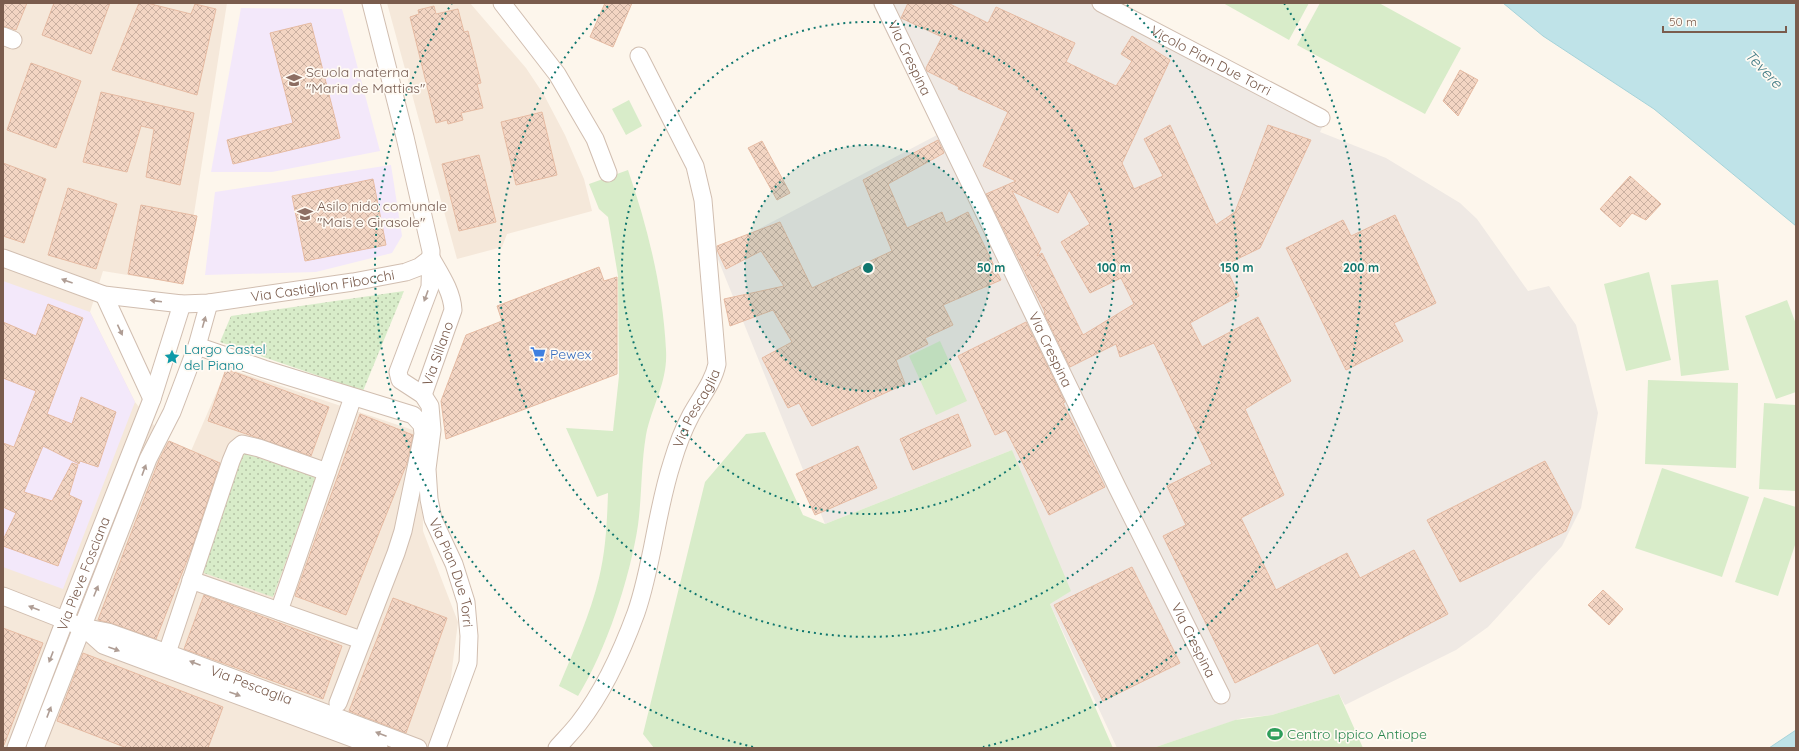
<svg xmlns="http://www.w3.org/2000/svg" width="1799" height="751" font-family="Quicksand,sans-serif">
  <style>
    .residential { fill: #f5e8da }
    .industrial { fill: #efe9e4 }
    .education { fill: #f3e8fa }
    .green { fill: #d8ecc9 }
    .park { fill: url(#park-dots) }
    .water { fill: #bfe3e8; stroke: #a5d3da }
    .building { fill: url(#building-cross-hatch); stroke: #e6bba3; fill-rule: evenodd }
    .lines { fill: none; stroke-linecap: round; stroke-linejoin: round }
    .minor-casing { stroke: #d1beb0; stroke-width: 19 }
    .minor { stroke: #fff; stroke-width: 17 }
    .oneway { fill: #af9d94 }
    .ring { fill: none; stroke: #0f766e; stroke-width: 2; stroke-dasharray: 2 4 }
    .labels { text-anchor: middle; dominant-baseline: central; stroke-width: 3.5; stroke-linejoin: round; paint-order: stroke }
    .street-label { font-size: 14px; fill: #7a5c4d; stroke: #fffaf3 }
    .education-label { font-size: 14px; fill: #785e54; stroke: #fffaf3; text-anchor: start }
    .culture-label { font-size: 14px; fill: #0d838f; stroke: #fffaf3; text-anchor: start }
    .shop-label { font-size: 14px; fill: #366cbe; stroke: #fffaf3; text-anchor: start }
    .leisure-label { font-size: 14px; fill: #27864d; stroke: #fffaf3; text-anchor: start }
    .water-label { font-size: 15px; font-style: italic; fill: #437c86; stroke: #fffaf3 }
    .centre { fill: #0f766e; stroke: #fffaf3; stroke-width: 2 }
    .ring-label { font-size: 12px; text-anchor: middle; font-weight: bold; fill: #0f766e; stroke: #fffaf3; stroke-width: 3.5; stroke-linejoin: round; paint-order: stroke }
  </style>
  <defs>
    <pattern id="park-dots" width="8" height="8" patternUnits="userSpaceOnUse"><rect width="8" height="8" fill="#d8ecc9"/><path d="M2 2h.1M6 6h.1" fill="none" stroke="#b4c2a5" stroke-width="1.8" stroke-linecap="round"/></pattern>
    <pattern id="building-cross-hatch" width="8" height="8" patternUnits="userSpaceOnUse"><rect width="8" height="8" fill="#f3d5c3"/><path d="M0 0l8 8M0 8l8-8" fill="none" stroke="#cab0a1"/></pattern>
  </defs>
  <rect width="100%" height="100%" fill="#fdf6ec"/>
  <g class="residential">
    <path d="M3,3H227L183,284L103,271L90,312L135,402L166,440L191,451L227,368L422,433L423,531L458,622L442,748H3Z"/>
    <path d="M387,3H470L526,68L544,95L565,135L584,179L592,211L507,234L502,247L457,259Z"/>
  </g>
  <path class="industrial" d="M872,3H1122L1329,113L1320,132L1386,158L1460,203L1477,219L1528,291L1549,286L1576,325L1598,413L1581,508L1562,546L1488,627L1456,650L1345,705L1339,694L1272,715L1242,718L1153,748H1117L1050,604L1012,450L825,524L715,252L937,135Z"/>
  <g class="education">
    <path d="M241,8L342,9L380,151L272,172H211Z"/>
    <path d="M391,165L402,236L392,253L316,272L205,275L215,192Z"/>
    <path d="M3,281L90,312L135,402L63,589L3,567Z"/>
  </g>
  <g class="green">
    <path d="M1223,3H1309L1289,40Z"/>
    <path d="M1320,3H1379L1461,48L1425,114L1297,45Z"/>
    <path d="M629,100L642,126L626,135L612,109Z"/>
    <path d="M628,170C648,228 663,289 666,350C668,382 652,405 646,435C641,465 642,495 638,525C630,578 606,651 578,696L559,686C574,650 590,615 599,578C606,550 607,521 608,493L597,497L566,428L613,431L619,376L618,276L608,217L599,209L589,184Z"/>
    <path d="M1649,272L1671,360L1626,371L1604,284Z"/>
    <path d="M1718,280L1729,370L1681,376L1671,285Z"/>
    <path d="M1787,300L1796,324V392L1776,399L1745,316Z"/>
    <path d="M940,341L967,401L936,415L909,356Z"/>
    <path d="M1648,380L1738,383L1736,468L1645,464Z"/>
    <path d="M1764,403L1796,405V491L1759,489Z"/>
    <path d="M765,432L803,515L825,524L1012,450L1071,591L1050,604L1113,748H654L643,734L705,482L746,434Z"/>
    <path d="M1662,468L1749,497L1722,577L1635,548Z"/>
    <path d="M1764,497L1796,507V542L1778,596L1735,582Z"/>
    <path d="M1339,694L1363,748H1153L1235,720L1272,715Z"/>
  </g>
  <g class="park">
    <path d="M404,291L363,391L220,342L231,316Z"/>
    <path d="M241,452L316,477L273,597L198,571Z"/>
  </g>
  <g class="water">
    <path d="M1503,3H1796V226L1654,109L1543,36Z"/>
    <path d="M1796,730V748H1769Z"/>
  </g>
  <g class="building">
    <path d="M3,3H27L16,30L3,26Z"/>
    <path d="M54,3H110L91,54L42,35Z"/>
    <path d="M139,3H147L191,14L195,4L216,9L197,95L112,70Z"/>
    <path d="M605,3H632L613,47L590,37Z"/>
    <path d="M908,3H948L988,23L996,7L1075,43L1066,62L1116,86L1132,61L1121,54L1132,36L1170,60L1122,163L1134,189L1163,176L1144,139L1170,125L1216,225L1235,212L1268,125L1311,140L1260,248L1225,265L1239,296L1190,323L1202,347L1258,317L1291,381L1245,409L1284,495L1241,518L1276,590L1347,553L1360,578L1414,550L1448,614L1334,674L1318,643L1235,683L1163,536L1186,525L1167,486L1212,464L1154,343L1120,357L1116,344L1070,367L1044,313L1045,312L986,194L1016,181L983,166L1008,112L958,89L959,87L927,71L926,68L942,37L901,18ZM1069,190L1090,224L1061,242L1090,293L1121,278L1134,304L1083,335L1042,253L1037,256L1041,249L1012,191L1058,213Z"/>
    <path d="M434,6L436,14L458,9L464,32L468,31L481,83L477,84L483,108L461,113L463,120L448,124L447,120L436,123L410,17L419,14L418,10Z"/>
    <path d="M311,23L340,138L233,164L227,140L293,123L270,33Z"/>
    <path d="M31,63L81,81L56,148L7,130Z"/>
    <path d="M1460,70L1478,80L1458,116L1443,101Z"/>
    <path d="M101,92L194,113L180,185L146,177L154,129L141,126L127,172L83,162Z"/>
    <path d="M542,112L557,175L516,185L501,122Z"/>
    <path d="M938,140L944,153L888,184L907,228L942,212L946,223L968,212L1001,280L943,305L953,325L925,338L928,344L896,360L905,384L812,426L799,403L788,408L762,358L792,342L773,310L730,326L724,299L784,286L761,251L726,269L717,250V246L780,222L812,288L892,251L863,180Z"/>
    <path d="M762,141L790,193L777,200L748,148Z"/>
    <path d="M479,155L496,222L459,231L442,164Z"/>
    <path d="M3,163L46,179L24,243L3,236Z"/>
    <path d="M1630,176L1661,204L1646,220L1632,213L1620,227L1600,209Z"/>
    <path d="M373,179L386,245L305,261L292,196Z"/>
    <path d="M68,188L117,204L96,269L48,255Z"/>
    <path d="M141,205L197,216L183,284L128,274Z"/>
    <path d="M1395,215L1436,303L1394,323L1403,341L1346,370L1286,248L1343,220L1351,236Z"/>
    <path d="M599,267L604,281L617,277V374L446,439L441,401L466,335L502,321L497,306Z"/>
    <path d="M48,304L83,318L47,414L72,424L81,397L116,412L98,467L80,461L79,464L43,446L24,492L52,501L72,463L78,465L69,495L82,501L58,566L3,546V540L16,513L3,507V443L14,447L36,391L3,378V322L36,336Z"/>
    <path d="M1026,322L1065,402L1063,403L1105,487L1049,515L1006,430L995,435L958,356Z"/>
    <path d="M226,369L329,407L311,456L208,421Z"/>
    <path d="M360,414L413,435L407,463L346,615L295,596Z"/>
    <path d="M958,414L971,446L913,470L900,439Z"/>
    <path d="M169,441L220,463L193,545L156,639L111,623L98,620L159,460Z"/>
    <path d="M858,446L877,488L815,515L796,474Z"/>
    <path d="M1545,461L1573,513L1566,531L1460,582L1427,520Z"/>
    <path d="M1132,567L1180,663L1103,701L1054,605Z"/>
    <path d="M1603,590L1623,609L1609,625L1588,605Z"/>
    <path d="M204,595L342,646L323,699L184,649Z"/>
    <path d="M393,598L447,618L406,733L349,711Z"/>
    <path d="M3,628L43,643L4,745H3Z"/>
    <path d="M83,653L223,707L208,748H127L57,721Z"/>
  </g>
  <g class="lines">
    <defs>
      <g id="minor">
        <path id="s1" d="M371,3L405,137L431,251L430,287L398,372L400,380L423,395L430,406L432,430L427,469L429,499L433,519L454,564L466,602L469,636L468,663L437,748"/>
        <path d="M502,3L557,74L595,139L608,173"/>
        <path id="s2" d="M883,3L1117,487L1221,695"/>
        <path id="s3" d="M1101,3L1321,118"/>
        <path d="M3,36L13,40"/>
        <path id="s4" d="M3,258L104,295L182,304L209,303L353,282L406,272L419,267L431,258"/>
        <path d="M104,295L152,399"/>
        <path d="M197,346L264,369L413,415L422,425L423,434L403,531L396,553L338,703"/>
        <path id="s5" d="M423,395L453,310C452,291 440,274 431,258"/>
        <path d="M191,580L361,640"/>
        <path id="s6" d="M3,596L82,627L108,632L167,653L418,748"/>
        <path d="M279,611L353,397"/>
        <path d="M84,628L103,645L379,748"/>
        <path d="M167,653L231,461L236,449L242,444L259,448L327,472"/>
        <path id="s7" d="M16,748L65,620L152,399L182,304"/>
        <path d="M35,748L148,459L172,412L197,346L209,303"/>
        <path id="s8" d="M557,748C564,740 572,732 579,723C604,691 622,651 636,613C653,564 656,512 672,463C677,446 683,430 691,415C700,398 713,383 717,364L703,200L695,166L639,56"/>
      </g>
    </defs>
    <use href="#minor" class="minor-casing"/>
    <use href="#minor" class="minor"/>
  </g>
  <defs><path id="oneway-solid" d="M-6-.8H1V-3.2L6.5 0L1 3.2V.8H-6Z"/></defs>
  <g class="oneway">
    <use href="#oneway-solid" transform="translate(67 281) rotate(-160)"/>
    <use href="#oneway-solid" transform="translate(426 296) rotate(110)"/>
    <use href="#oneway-solid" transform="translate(156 301) rotate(-173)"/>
    <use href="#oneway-solid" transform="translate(204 322) rotate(-74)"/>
    <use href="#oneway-solid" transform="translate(120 330) rotate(65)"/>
    <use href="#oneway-solid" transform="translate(144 470) rotate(-70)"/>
    <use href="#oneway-solid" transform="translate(96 591) rotate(-68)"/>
    <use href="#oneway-solid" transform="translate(34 608) rotate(-159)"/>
    <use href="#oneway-solid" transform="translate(114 649) rotate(20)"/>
    <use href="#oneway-solid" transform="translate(51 657) rotate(111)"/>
    <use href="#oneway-solid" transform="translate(195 663) rotate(-159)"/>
    <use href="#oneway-solid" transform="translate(235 694) rotate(20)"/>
    <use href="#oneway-solid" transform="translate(49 712) rotate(-69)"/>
    <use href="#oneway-solid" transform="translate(381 734) rotate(-159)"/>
  </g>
  <circle cx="868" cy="268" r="123" fill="#0f766e" fill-opacity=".12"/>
  <g class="ring">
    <circle cx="868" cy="268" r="123"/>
    <circle cx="868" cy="268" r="246"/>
    <path d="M1127 5A369 369 0 1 1 609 5"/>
    <path d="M753 747A493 493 0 0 1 452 3M1284 3A493 493 0 0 1 983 747"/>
  </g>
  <defs>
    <symbol id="school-bare" viewBox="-9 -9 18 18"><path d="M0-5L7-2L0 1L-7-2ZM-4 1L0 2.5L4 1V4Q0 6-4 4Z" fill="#8d6e63" stroke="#fffaf3" stroke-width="2.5" paint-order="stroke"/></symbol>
    <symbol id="supermarket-bare" viewBox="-9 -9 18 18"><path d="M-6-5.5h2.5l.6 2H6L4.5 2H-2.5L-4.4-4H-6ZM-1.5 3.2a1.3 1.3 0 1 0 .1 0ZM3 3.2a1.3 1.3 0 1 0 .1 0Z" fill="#3f7fe0" stroke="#fffaf3" stroke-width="2.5" paint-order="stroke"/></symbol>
    <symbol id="sight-bare" viewBox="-9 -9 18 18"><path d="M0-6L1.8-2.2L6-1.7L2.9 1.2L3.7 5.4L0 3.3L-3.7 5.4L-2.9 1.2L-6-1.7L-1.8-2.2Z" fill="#0f9aa8" stroke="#fffaf3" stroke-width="2.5" paint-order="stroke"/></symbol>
    <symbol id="stadium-bare" viewBox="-9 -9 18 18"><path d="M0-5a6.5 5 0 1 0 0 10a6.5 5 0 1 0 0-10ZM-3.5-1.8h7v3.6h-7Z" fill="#2e9e5b" stroke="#fffaf3" stroke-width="2.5" paint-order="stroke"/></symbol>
  </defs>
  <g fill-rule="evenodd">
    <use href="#school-bare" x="283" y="69" width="22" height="22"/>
    <use href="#school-bare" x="294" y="203" width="22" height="22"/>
    <use href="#supermarket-bare" x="527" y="343" width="22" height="22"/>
    <use href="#sight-bare" x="161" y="346" width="22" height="22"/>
    <use href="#stadium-bare" x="1264" y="723" width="22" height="22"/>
  </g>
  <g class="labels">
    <g class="street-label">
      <text stroke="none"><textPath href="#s2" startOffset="61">Via Crespina</textPath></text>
      <text stroke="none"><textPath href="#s3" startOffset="124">Vicolo Pian Due Torri</textPath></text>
      <text stroke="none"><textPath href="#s4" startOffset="328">Via Castiglion Fibocchi</textPath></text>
      <text stroke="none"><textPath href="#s2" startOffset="385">Via Crespina</textPath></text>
      <text stroke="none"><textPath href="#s5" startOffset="44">Via Sillano</textPath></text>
      <text stroke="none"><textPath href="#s8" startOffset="372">Via Pescaglia</textPath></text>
      <text stroke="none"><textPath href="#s7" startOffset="187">Via Pieve Fosciana</textPath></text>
      <text stroke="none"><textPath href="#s1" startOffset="602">Via Pian Due Torri</textPath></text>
      <text stroke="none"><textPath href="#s2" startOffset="709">Via Crespina</textPath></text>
      <text stroke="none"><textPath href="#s6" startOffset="264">Via Pescaglia</textPath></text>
    </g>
    <g class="education-label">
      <text x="306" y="72">Scuola materna<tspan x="306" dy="16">"Maria de Mattias"</tspan></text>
      <text x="317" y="206">Asilo nido comunale<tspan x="317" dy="16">"Mais e Girasole"</tspan></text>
    </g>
    <g class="culture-label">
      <text x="184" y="349">Largo Castel<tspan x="184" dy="16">del Piano</tspan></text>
    </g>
    <g class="shop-label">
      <text x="550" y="354">Pewex</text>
    </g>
    <g class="leisure-label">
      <text x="1287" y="734">Centro Ippico Antiope</text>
    </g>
    <g class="water-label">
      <text transform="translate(1764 69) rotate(46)">Tevere</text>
    </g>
  </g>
  <circle cx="868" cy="268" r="6" class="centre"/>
  <g class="ring-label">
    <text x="991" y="272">50 m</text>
    <text x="1114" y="272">100 m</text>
    <text x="1237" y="272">150 m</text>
    <text x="1361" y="272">200 m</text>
  </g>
  <rect width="1799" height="751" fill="none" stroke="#7a5c4d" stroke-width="8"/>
  <path d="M1663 26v6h123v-6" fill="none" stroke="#7a5c4d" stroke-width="2"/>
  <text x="1669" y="26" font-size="12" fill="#7a5c4d" stroke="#fffaf3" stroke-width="3" paint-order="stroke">50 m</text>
</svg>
